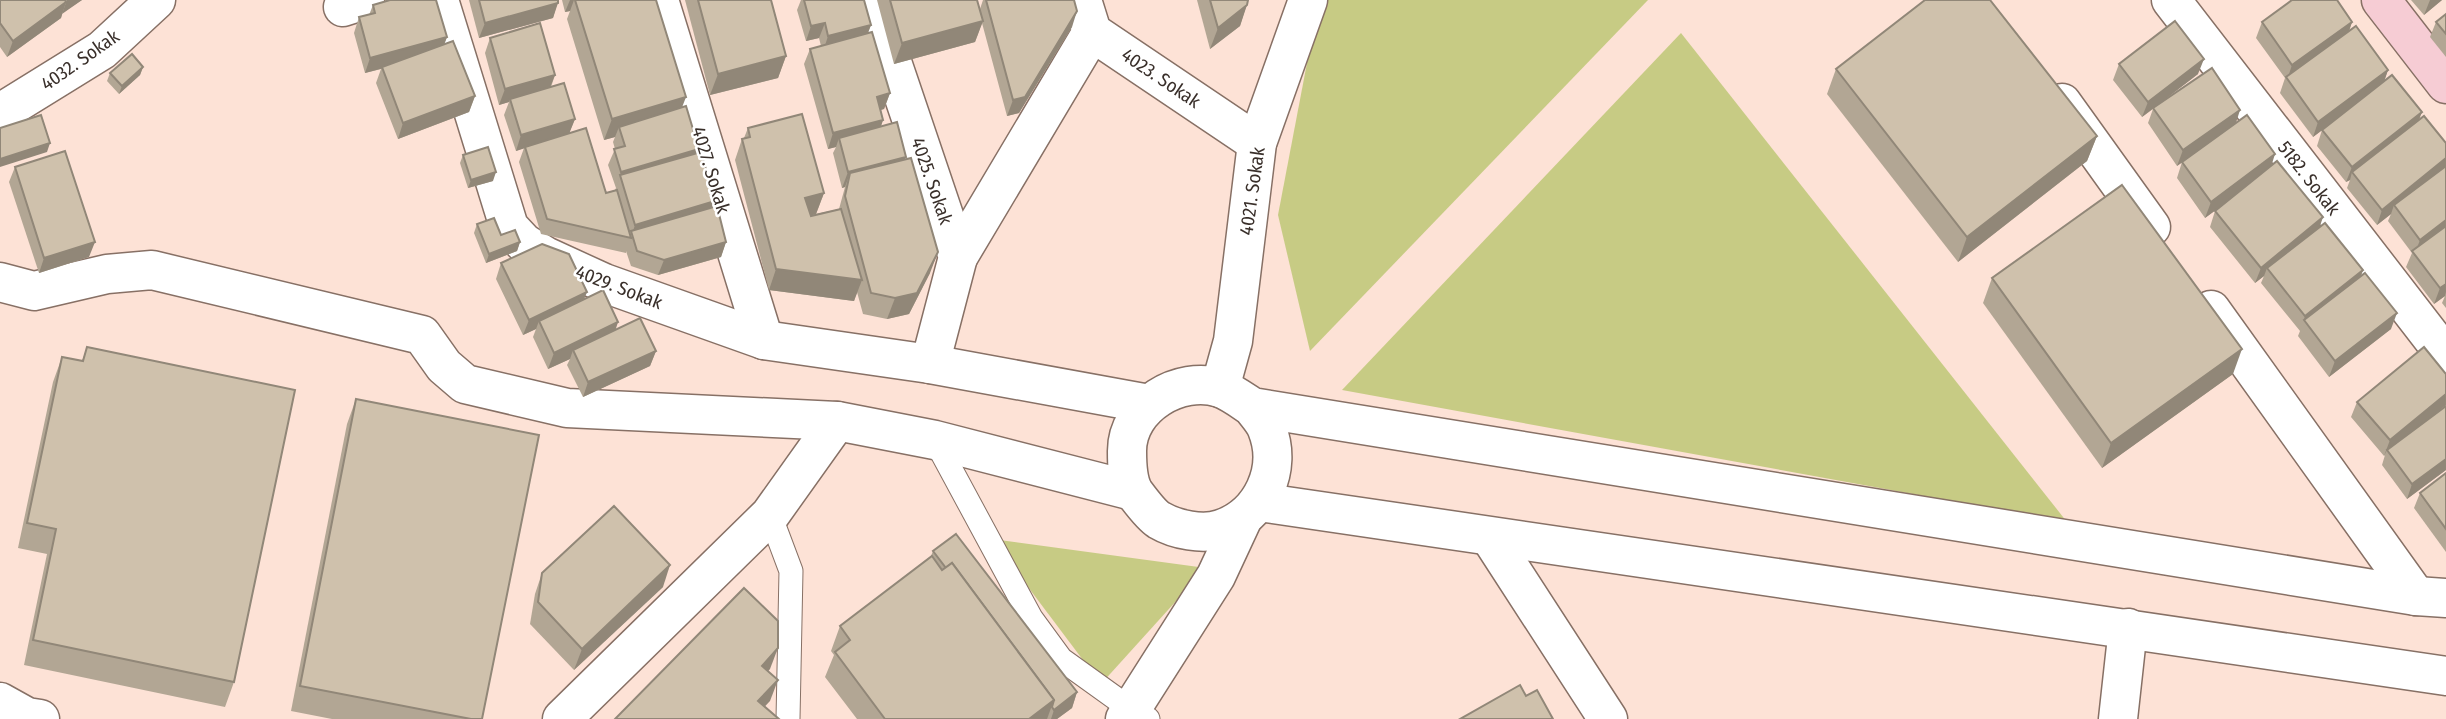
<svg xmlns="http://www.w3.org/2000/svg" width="2446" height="719" font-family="'Fira Sans Condensed',sans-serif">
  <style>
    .green { fill: #c7cb84 }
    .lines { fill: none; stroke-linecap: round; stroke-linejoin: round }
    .service-casing { stroke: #877065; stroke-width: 25 }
    .minor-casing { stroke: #877065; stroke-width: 41 }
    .tertiary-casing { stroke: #877065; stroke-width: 41 }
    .secondary-casing { stroke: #877065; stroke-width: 41 }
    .service { stroke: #fff; stroke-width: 23 }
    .minor { stroke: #fff; stroke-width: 38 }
    .tertiary { stroke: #fff; stroke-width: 38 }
    .secondary { stroke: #f6ccd4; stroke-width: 38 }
    .wall { fill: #b2a694 }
    .shaded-wall { fill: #918778 }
    .building { fill: #cfc1ac; stroke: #918778; stroke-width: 2 }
    .labels { text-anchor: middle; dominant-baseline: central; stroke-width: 5; stroke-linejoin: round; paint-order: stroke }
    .street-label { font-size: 19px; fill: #392f2a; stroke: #fff }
  </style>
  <rect width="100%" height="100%" fill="#fde2d6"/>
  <g class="green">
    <path d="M1319,0H1648L1310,351L1278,215Z"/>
    <path d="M1681,33L2067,522L1342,390Z"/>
    <path d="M992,539L1206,568L1101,684Z"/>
  </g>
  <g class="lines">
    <defs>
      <g id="service">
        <path d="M935,440L1031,618L1061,659L1132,710L1148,719"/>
        <path d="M770,515L791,571L788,719"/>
      </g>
      <g id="minor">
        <path d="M439,0L509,227L524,243L545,256L604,283L764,340L930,364L1149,404"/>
        <path d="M659,0L764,340"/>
        <path d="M871,0L958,257L930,364"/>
        <path d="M1082,0L1092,32L1257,143"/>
        <path d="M2171,0L2446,356"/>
        <path d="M343,7L365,0"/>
        <path d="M2062,103L2151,227"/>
        <path d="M0,113L102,50L156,0"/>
        <path d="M958,257L1092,32"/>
        <path d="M0,282L34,291L107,274L152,270L422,335L444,366L465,384L567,408L837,421L935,440L1133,491"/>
        <path d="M2211,310L2416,596"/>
        <path d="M1220,388L1233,341L1257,143L1308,0"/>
        <path d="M1490,537L1608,719"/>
        <path d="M0,702L27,717L40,719"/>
        <path d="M562,719L770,515L837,421"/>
        <path d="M1125,719L1216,576L1243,518"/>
        <path d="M2118,719L2128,628"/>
      </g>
      <g id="tertiary">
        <path d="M1252,407C1257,414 1264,421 1267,429C1283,469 1262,515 1221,529C1203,535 1176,530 1159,520C1151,515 1140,500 1134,492C1127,480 1127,464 1127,451C1127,406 1180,375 1220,388C1231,392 1243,401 1252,407L2416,596L2446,598"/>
        <path d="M1259,502L2446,676"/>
      </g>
      <path id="secondary" d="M2381,0L2446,84"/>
    </defs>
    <use href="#service" class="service-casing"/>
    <use href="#minor" class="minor-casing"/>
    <use href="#tertiary" class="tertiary-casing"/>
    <use href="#secondary" class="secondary-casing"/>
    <use href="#service" class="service"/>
    <use href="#minor" class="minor"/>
    <use href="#tertiary" class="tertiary"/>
    <use href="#secondary" class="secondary"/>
  </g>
  <g class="wall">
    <path d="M0,0H82L62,13L61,18L7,57L0,47Z"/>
    <path d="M469,0H558L553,18L479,38Z"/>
    <path d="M562,0H656L682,107L715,201L713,207L726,242L721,257L658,275L631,266L626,251V253L541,234L519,162L524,148L516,151L504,115L509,102L499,105L485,53L490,38L555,75L551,87L575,119L569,133L606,193L615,190L616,188L608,165L615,149L613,142L615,137L604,140L567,19L570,11L565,12Z"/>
    <path d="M685,0H771L786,56L778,78L710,95Z"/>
    <path d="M801,0H864L871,25L868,33L890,93L884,109L881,110L883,120L881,126L905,159L930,273L909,314L887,319L863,314L857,292L854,301L769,290L735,160L742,139L744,138L748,128L824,193L816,214L839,209L845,187L842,188L833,153L836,147L828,149L804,64L810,49L821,46L819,38L806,41L797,10Z"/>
    <path d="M877,0H977L980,9L983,0H1074L1072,27L1019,113L1007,116L982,23L975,42L894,64Z"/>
    <path d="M1197,0H1248L1240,26L1210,49Z"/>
    <path d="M2411,0H2442L2424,15Z"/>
    <path d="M373,5L447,37L444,44L475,96L469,112L398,139L376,83L381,69L365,73L354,33L359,17L369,15Z"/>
    <path d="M2446,14V57L2430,37L2436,22Z"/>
    <path d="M2262,22H2352L2349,31L2388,70L2384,81L2419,120L2446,143V308L2442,303L2445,296L2434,304L2406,267L2412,253L2388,221L2391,214L2377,225L2347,188L2350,180L2346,182L2317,146L2322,130L2313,137L2280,93L2285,78L2256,38Z"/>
    <path d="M2119,64L2198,74L2167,98L2236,123L2320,227L2363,270L2361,276L2391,329L2329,377L2298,336L2300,331L2261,283L2264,276L2255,283L2210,227L2215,211L2228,201L2205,218L2177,178L2182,162L2186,159L2177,166L2148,123L2153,109L2142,117L2113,80Z"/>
    <path d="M143,67L140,75L119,94L107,81L110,73Z"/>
    <path d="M1836,69L2097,136L2087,161L1958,262L1827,94Z"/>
    <path d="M463,155L493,181L468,188L460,163Z"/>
    <path d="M15,167L89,257L39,273L9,182Z"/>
    <path d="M477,224L520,242L517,251L486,263L474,233Z"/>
    <path d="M501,263L584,299L615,330L656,351L650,366L583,397L567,365L570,359L548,369L533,337L536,329L523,335L496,279Z"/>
    <path d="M1992,278L2233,374L2102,468L1983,303Z"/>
    <path d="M87,347L234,682L225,707L24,665L47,554L18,548L53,382L62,357L82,361Z"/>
    <path d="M356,399L482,719H332L291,711L347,424Z"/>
    <path d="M2357,402L2436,413L2446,406V470L2407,499L2382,465L2385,455L2384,456L2351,417Z"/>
    <path d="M2446,473V552L2414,508L2420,493Z"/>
    <path d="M933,551L1077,692L1072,708L1057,719H857L825,677L834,655L831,651L840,626L931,556Z"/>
    <path d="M542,573L663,587L574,670L530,624L535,594Z"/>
  </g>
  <g class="shaded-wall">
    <path d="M67,0H82L62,14Z"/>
    <path d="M570,0H574L570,11L565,12Z"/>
    <path d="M2430,0H2442L2424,15Z"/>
    <path d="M66,2L61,18L7,57L13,41Z"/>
    <path d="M558,3L553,18L479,38L485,23Z"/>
    <path d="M1247,5L1240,26L1210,49L1218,28Z"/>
    <path d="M1077,11L1072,27L1019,113L1007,116L1013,100Z"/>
    <path d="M983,21L975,42L894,64L902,43Z"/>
    <path d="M2352,22L2347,37L2287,80L2292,65Z"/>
    <path d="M825,23L819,38L806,41L811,26Z"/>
    <path d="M871,25L865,40L823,52L828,36Z"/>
    <path d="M447,37L441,53L365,73L370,58Z"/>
    <path d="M786,56L778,78L710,95L718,74Z"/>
    <path d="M2204,59L2198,74L2142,117L2148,102Z"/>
    <path d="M143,67L140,75L119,94L122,86Z"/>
    <path d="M2388,70L2383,85L2313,137L2318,122Z"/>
    <path d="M555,75L549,90L510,99L509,102L499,105L505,89Z"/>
    <path d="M890,93L884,109L871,112L877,97Z"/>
    <path d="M475,96L469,112L398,139L403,123Z"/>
    <path d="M686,97L678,118L619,127L615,137L604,140L612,119Z"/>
    <path d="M2240,110L2235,126L2177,166L2183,150Z"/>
    <path d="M2422,112L2416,128L2352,172L2350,180L2346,182L2352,167Z"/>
    <path d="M575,119L569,134L516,151L521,135Z"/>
    <path d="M883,120L878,135L839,138L836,147L828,149L833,133Z"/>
    <path d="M2097,136L2087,161L1958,262L1967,237Z"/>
    <path d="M50,143L47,152L0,167V159Z"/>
    <path d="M699,149L693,164L620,175L616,188L621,172Z"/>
    <path d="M2275,154L2270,170L2205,218L2211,202Z"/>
    <path d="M906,157L900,172L850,173L845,187L842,188L848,172Z"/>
    <path d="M2446,158V169L2394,205L2391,214L2377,225L2382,210Z"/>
    <path d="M496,172L493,181L468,188L471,180Z"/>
    <path d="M824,193L816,214L798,219L805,198Z"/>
    <path d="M715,201L710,217L632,234L635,225Z"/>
    <path d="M2323,217L2318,232L2267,268L2264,276L2255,283L2261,268Z"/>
    <path d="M2446,220V231L2414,256L2420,240Z"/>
    <path d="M95,242L89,257L39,273L44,258Z"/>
    <path d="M520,242L517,251L486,263L489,254Z"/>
    <path d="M726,242L721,257L658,275L664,260Z"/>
    <path d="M938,252L930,273L909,314L887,319L895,298Z"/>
    <path d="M776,269L862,280L854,301L769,290Z"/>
    <path d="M2363,270L2357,286L2304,320L2305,316Z"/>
    <path d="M2446,284V292L2445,296L2434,304L2440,288Z"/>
    <path d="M587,292L581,307L539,321L536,329L523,335L529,320Z"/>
    <path d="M2397,313L2391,329L2329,377L2335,361Z"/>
    <path d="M618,322L613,338L573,350L570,359L548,369L554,353Z"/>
    <path d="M2242,349L2233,374L2102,468L2111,443Z"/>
    <path d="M656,351L650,366L583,397L588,382Z"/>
    <path d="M2446,394V405L2389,452L2387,450L2384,456L2390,440Z"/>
    <path d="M2446,459V470L2407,499L2412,484Z"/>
    <path d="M670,565L663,587L574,670L582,649Z"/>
    <path d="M778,648L770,669L755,687L762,666Z"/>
    <path d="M778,680L770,701L753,719L758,701Z"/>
    <path d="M1077,692L1072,708L1057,719H1051L1054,710Z"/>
    <path d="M1054,700L1047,719H1029Z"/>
  </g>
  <g class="building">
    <path d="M0,0H65L66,2L13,41L0,23Z"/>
    <path d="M390,0H436L447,37L370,58L359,17L375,13L373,5Z"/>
    <path d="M479,0H558V3L485,23Z"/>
    <path d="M575,0H656L686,97L612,119Z"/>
    <path d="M698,0H771L786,56L718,74Z"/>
    <path d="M804,0H864L871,25L828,36L825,23L811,26Z"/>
    <path d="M890,0H977L983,21L902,43Z"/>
    <path d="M986,0H1074L1077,11L1025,97L1013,100Z"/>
    <path d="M1210,0H1248L1247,5L1218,28Z"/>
    <path d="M1925,0H1990L2097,136L1967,237L1836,69Z"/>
    <path d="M2292,0H2337L2352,22L2292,65L2262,22Z"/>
    <path d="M2446,14V34L2436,22Z"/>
    <path d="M2175,21L2204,59L2148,102L2119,64Z"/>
    <path d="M540,23L555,75L505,89L490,38Z"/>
    <path d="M2356,26L2388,70L2318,122L2286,77Z"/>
    <path d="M872,32L890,93L877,97L883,120L833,133L810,49Z"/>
    <path d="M453,41L475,96L403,123L382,67Z"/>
    <path d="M132,54L143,67L122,86L110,73Z"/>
    <path d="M2212,68L2240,110L2183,150L2153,108Z"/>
    <path d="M2392,75L2422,112L2352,167L2322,130Z"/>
    <path d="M564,83L575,119L521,135L510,99Z"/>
    <path d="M686,106L699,149L621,172L614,149L625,146L619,127Z"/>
    <path d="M802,114L824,193L805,198L811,216L841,209L862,280L776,269L742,139L750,137L748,128Z"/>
    <path d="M41,115L50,143L0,159V128Z"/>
    <path d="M2247,115L2275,154L2211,202L2182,162Z"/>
    <path d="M2424,116L2446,143V158L2382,210L2352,172Z"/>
    <path d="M897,122L906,157L848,172L839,138Z"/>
    <path d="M586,128L606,193L617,190L631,238L547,219L525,147Z"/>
    <path d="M488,147L496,172L471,180L463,155Z"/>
    <path d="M65,151L95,242L44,258L15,167Z"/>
    <path d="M701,152L715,201L635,225L620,175Z"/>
    <path d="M911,158L938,252L917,293L895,298L871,293L845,196L850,173Z"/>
    <path d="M2277,161L2323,217L2261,268L2215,211Z"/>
    <path d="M2446,166V220L2420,240L2394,205Z"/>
    <path d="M2122,185L2242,349L2111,443L1992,278Z"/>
    <path d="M717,206L726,242L664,260L637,251L631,231Z"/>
    <path d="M494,218L501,235L515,230L520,242L489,254L477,224Z"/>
    <path d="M2325,223L2363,270L2305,316L2267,268Z"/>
    <path d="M2446,226V284L2440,288L2412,251Z"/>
    <path d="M542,244L569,254L587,292L529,320L501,263Z"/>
    <path d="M2365,273L2397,313L2335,361L2304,320Z"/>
    <path d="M603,290L618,322L554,353L539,321Z"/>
    <path d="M640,318L656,351L588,382L573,350Z"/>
    <path d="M87,347L295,390L234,682L33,640L56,529L27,523L62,357L83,361Z"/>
    <path d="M2424,347L2446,374V394L2390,440L2357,402Z"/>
    <path d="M356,399L539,435L482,719H471L300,686Z"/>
    <path d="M2446,406V459L2412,484L2387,450Z"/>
    <path d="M2446,473V529L2420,493Z"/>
    <path d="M614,506L670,565L582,649L538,602L542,573Z"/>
    <path d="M956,534L1077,692L1054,710L1052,707L1054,700L952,563L946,568L933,551Z"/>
    <path d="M932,556L942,570L952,563L1054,700L1029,719H885L835,652L850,640L840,626Z"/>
    <path d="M744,588L778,621V648L762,666L778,680L758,701L779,719H615Z"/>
    <path d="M1520,685L1526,696L1537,690L1553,719H1460Z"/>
  </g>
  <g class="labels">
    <g class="street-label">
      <text transform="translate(80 60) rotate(-35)">4032. Sokak</text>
      <text transform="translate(1161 78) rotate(34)">4023. Sokak</text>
      <text transform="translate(711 170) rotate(73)">4027. Sokak</text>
      <text transform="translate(2309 178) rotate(52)">5182. Sokak</text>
      <text transform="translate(932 181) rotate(71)">4025. Sokak</text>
      <text transform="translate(1252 191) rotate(-82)">4021. Sokak</text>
      <text transform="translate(619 287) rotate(21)">4029. Sokak</text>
    </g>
  </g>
</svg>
